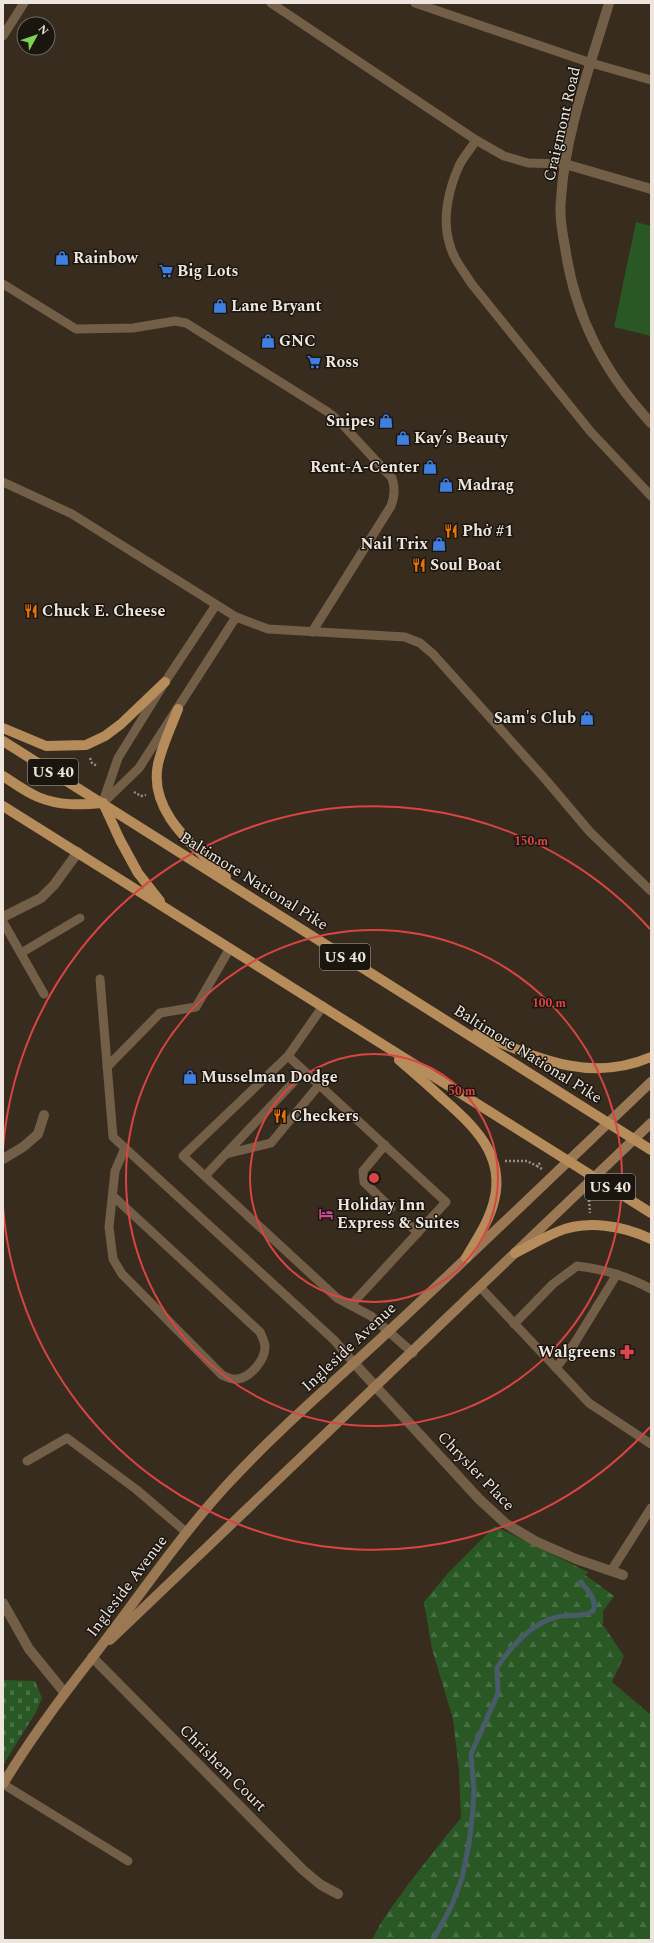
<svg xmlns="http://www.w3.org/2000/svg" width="654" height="1943" font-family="Spectral,serif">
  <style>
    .forest { fill: url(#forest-firs) }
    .cemetery { fill: url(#cemetery-stones) }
    .garden { fill: #2a5825 }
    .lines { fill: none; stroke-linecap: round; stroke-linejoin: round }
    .stream { stroke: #495b69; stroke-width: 5 }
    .path { stroke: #988e83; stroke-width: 2.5; stroke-dasharray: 2 2; stroke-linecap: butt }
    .service { stroke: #735e47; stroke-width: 9 }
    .minor { stroke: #735e47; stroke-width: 10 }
    .secondary { stroke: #997853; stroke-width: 10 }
    .primary { stroke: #b78c5b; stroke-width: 10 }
    .ring { fill: none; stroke: #da4443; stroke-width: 2 }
    .labels { text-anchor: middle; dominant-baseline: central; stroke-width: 3; stroke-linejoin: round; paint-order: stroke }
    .shield { fill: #1a150f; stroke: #aea7a0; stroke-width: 1 }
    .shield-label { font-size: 15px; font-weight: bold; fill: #eee6de }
    .street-label { font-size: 16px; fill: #eee6de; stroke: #1a150f }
    .poi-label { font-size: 16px; font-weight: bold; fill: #eee6de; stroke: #1a150f; text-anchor: start }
    .centre { fill: #da4443; stroke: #1a150f; stroke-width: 2 }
    .ring-label { font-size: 12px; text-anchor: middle; font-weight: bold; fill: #da4443; stroke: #1a150f; stroke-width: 3; stroke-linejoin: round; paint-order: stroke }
  </style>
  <defs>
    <pattern id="forest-firs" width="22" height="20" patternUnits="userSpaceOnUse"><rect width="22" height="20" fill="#2a5825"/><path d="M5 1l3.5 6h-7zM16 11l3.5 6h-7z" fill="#497044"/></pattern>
    <pattern id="cemetery-stones" width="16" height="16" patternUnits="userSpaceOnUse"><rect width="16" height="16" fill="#2a5825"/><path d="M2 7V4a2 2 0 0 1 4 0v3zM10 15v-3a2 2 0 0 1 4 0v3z" fill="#497044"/></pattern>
  </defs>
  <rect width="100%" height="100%" fill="#372c1e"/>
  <path class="forest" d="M495,1526L588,1572L585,1575L614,1596L603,1611V1625L624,1656L612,1682L651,1715V1940H372C381,1920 395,1903 407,1886C425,1863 442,1840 461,1818L459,1770L453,1719L432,1649L424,1602L448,1573Z"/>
  <path class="cemetery" d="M3,1680L35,1681L42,1698L36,1712L3,1765Z"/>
  <path class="garden" d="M636,222L651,226V336L614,327Z"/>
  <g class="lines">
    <path class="stream" d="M433,1940L452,1905L462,1878L469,1844L473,1811L474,1789L471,1754L496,1698L498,1692L497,1668C509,1648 533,1622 557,1617C569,1614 582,1618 593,1611C598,1600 587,1590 581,1582"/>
    <g class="path">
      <path d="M90,758L92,763L97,766"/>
      <path d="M134,792L141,796L146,795"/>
      <path d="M505,1161H527L537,1166"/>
      <path d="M540,1163L537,1166L542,1169"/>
      <path d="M589,1200L590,1213"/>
    </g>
    <g class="service">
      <path d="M271,3L476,140L504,156L528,163L565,164"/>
      <path d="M415,3L591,63L651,80"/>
      <path d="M3,36L24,3"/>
      <path d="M476,140C471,149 463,157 459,166C449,188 442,218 449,242C452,257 463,270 471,283L590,431L651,496"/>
      <path d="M3,284L76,329L133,328L175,321L186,323L328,412L341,423L392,478C395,488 395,495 391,506L312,632"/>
      <path d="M3,482L72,514L236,617L268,629L405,637L420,643L433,654L546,780L590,832L651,891"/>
      <path d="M103,802L118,758L165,682L216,605"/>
      <path d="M103,803L139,768L236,617"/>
      <path d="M3,922L44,994"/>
      <path d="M21,953L80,918"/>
      <path d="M100,979L113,1137L334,1340L354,1363"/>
      <path d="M323,1006L288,1056L183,1156L337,1298L371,1316L413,1353"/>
      <path d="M288,1056L446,1202L351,1305"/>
      <path d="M107,1067L160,1013L196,1007L230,948"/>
      <path d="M385,1145L363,1171L364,1182L391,1208"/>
      <path d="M226,1154L271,1143L319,1085"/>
      <path d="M205,1176L304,1071"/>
      <path d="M113,1196L260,1332C262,1337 265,1342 265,1347C265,1360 250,1378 237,1379C232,1380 226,1377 222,1375L122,1274L113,1259L109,1227L115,1171L125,1148"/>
      <path d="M405,1221L418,1233"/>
      <path d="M480,1287L589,1403L651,1444"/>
      <path d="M514,1324L553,1284L577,1266C604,1269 627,1276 651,1289"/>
      <path d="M556,1368L574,1344L617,1274"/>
      <path d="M27,1461L67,1438L137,1490L186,1532"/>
      <path d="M611,1571L651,1508"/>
      <path d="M3,1784L128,1861"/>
    </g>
    <g class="minor">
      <path d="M609,3C590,67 565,133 561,199C559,215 562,232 565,247C575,317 604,372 651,423"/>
      <path d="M565,164L651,189"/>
      <path d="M3,917L41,898L54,885L78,852"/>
      <path d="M3,1159L23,1147L38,1134L44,1115"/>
      <path d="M354,1363L479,1499L505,1523L535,1541L576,1559L623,1575"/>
      <path d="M3,1603L29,1649L64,1692"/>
      <path d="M92,1657L303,1870L321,1885L338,1894"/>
    </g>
    <g class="secondary">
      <path d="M110,1640L651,1123"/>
      <path d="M3,1784C31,1738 59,1700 92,1658C136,1601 176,1541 225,1487C276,1431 334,1382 389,1331C477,1249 564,1165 651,1082"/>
    </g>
    <g class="primary">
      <path d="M178,709C171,727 162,746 158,764C148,813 195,846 226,877"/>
      <path d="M3,728L46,746L86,745L105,736L121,724L165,682"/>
      <path d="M3,741L651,1150"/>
      <path d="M3,776C14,783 26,792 38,797C59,806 81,805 103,803"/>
      <path d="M103,803L120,840L138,873L160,901"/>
      <path d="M3,806L651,1213"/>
      <path d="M477,1033C535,1057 588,1084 651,1057"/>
      <path d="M399,1060C413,1072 428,1085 442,1098C473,1125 506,1155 494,1201C489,1222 476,1240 466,1258"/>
      <path d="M515,1253C529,1246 543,1238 557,1232C586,1219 624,1226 651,1239"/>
    </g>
  </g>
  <g class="ring">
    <circle cx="374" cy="1178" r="124"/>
    <circle cx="374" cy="1178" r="248"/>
    <path d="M650 1427A372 372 0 0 1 3 1207M3 1149A372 372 0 0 1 650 929"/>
  </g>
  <defs>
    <symbol id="shop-bare" viewBox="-9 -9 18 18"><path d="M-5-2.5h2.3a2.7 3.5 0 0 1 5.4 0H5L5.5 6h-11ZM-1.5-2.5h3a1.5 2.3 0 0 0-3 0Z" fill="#3f7fe0" stroke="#1a150f" stroke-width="2.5" paint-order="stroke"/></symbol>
    <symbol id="supermarket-bare" viewBox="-9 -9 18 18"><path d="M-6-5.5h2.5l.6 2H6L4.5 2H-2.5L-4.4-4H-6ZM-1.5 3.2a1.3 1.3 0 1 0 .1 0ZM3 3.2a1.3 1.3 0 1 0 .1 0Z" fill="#3f7fe0" stroke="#1a150f" stroke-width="2.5" paint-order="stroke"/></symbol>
    <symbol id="restaurant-bare" viewBox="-9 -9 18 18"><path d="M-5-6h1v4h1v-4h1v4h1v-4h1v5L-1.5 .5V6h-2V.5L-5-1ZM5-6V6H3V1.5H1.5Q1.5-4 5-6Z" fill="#e8710a" stroke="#1a150f" stroke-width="2.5" paint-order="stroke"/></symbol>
    <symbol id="hotel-bare" viewBox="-9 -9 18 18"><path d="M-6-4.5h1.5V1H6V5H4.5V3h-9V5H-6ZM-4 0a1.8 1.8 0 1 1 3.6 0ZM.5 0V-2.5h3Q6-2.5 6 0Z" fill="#d1479c" stroke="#1a150f" stroke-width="2.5" paint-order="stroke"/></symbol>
    <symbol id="pharmacy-bare" viewBox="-9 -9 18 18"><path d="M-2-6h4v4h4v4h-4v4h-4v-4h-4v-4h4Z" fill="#e0444e" stroke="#1a150f" stroke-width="2.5" paint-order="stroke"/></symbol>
  </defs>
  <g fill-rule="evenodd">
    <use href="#shop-bare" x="52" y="248" width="20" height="20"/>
    <use href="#supermarket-bare" x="156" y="261" width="20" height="20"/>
    <use href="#shop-bare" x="210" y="296" width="20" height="20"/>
    <use href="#shop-bare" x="258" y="331" width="20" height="20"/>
    <use href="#supermarket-bare" x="304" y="352" width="20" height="20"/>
    <use href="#shop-bare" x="376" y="411" width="20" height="20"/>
    <use href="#shop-bare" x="393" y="428" width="20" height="20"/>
    <use href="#shop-bare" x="420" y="457" width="20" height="20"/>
    <use href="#shop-bare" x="436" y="475" width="20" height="20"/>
    <use href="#restaurant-bare" x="441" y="521" width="20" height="20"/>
    <use href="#shop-bare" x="429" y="534" width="20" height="20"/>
    <use href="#restaurant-bare" x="409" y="555" width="20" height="20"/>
    <use href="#restaurant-bare" x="21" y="601" width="20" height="20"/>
    <use href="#shop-bare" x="577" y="708" width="20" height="20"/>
    <use href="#shop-bare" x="180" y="1067" width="20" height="20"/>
    <use href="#restaurant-bare" x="270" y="1106" width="20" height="20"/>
    <use href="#hotel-bare" x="316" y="1204" width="20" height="20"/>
    <use href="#pharmacy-bare" x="617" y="1342" width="20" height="20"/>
  </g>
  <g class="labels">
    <g class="shield">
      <rect x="28" y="759" width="50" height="26" rx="3"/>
      <rect x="320" y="944" width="50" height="26" rx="3"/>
      <rect x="585" y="1174" width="50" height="26" rx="3"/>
    </g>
    <g class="shield-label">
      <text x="53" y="772">US 40</text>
      <text x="345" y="957">US 40</text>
      <text x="610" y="1187">US 40</text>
    </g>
    <g class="street-label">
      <text transform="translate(562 124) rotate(-77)">Craigmont Road</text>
      <text transform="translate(254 881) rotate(32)">Baltimore National Pike</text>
      <text transform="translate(528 1054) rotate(32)">Baltimore National Pike</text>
      <text transform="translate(349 1347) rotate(-43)">Ingleside Avenue</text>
      <text transform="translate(476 1471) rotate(46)">Chrysler Place</text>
      <text transform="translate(127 1586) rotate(-53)">Ingleside Avenue</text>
      <text transform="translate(223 1768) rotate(45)">Chrishem Court</text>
    </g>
    <g class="poi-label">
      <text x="73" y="258">Rainbow</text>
      <text x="177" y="271">Big Lots</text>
      <text x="231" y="306">Lane Bryant</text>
      <text x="279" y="341">GNC</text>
      <text x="325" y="362">Ross</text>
      <text x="375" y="421" text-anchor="end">Snipes</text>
      <text x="414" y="438">Kay’s Beauty</text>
      <text x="419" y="467" text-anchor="end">Rent-A-Center</text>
      <text x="457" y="485">Madrag</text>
      <text x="462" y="531">Phở #1</text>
      <text x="428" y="544" text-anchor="end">Nail Trix</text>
      <text x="430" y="565">Soul Boat</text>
      <text x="42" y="611">Chuck E. Cheese</text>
      <text x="576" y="718" text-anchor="end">Sam's Club</text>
      <text x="201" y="1077">Musselman Dodge</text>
      <text x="291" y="1116">Checkers</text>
      <text x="337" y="1205">Holiday Inn<tspan x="337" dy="18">Express &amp; Suites</tspan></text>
      <text x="616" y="1352" text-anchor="end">Walgreens</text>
    </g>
  </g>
  <circle cx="374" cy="1178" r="6" class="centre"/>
  <g class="ring-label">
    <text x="531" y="845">150 m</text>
    <text x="549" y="1007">100 m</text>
    <text x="462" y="1095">50 m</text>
  </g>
  <rect width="654" height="1943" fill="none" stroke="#eee6de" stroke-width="8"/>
  <g transform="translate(36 36) rotate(50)"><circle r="19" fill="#1a150f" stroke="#6f6962"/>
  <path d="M0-3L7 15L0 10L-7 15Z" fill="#7dd154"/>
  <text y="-6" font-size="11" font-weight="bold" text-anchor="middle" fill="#eee6de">N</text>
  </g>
</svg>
